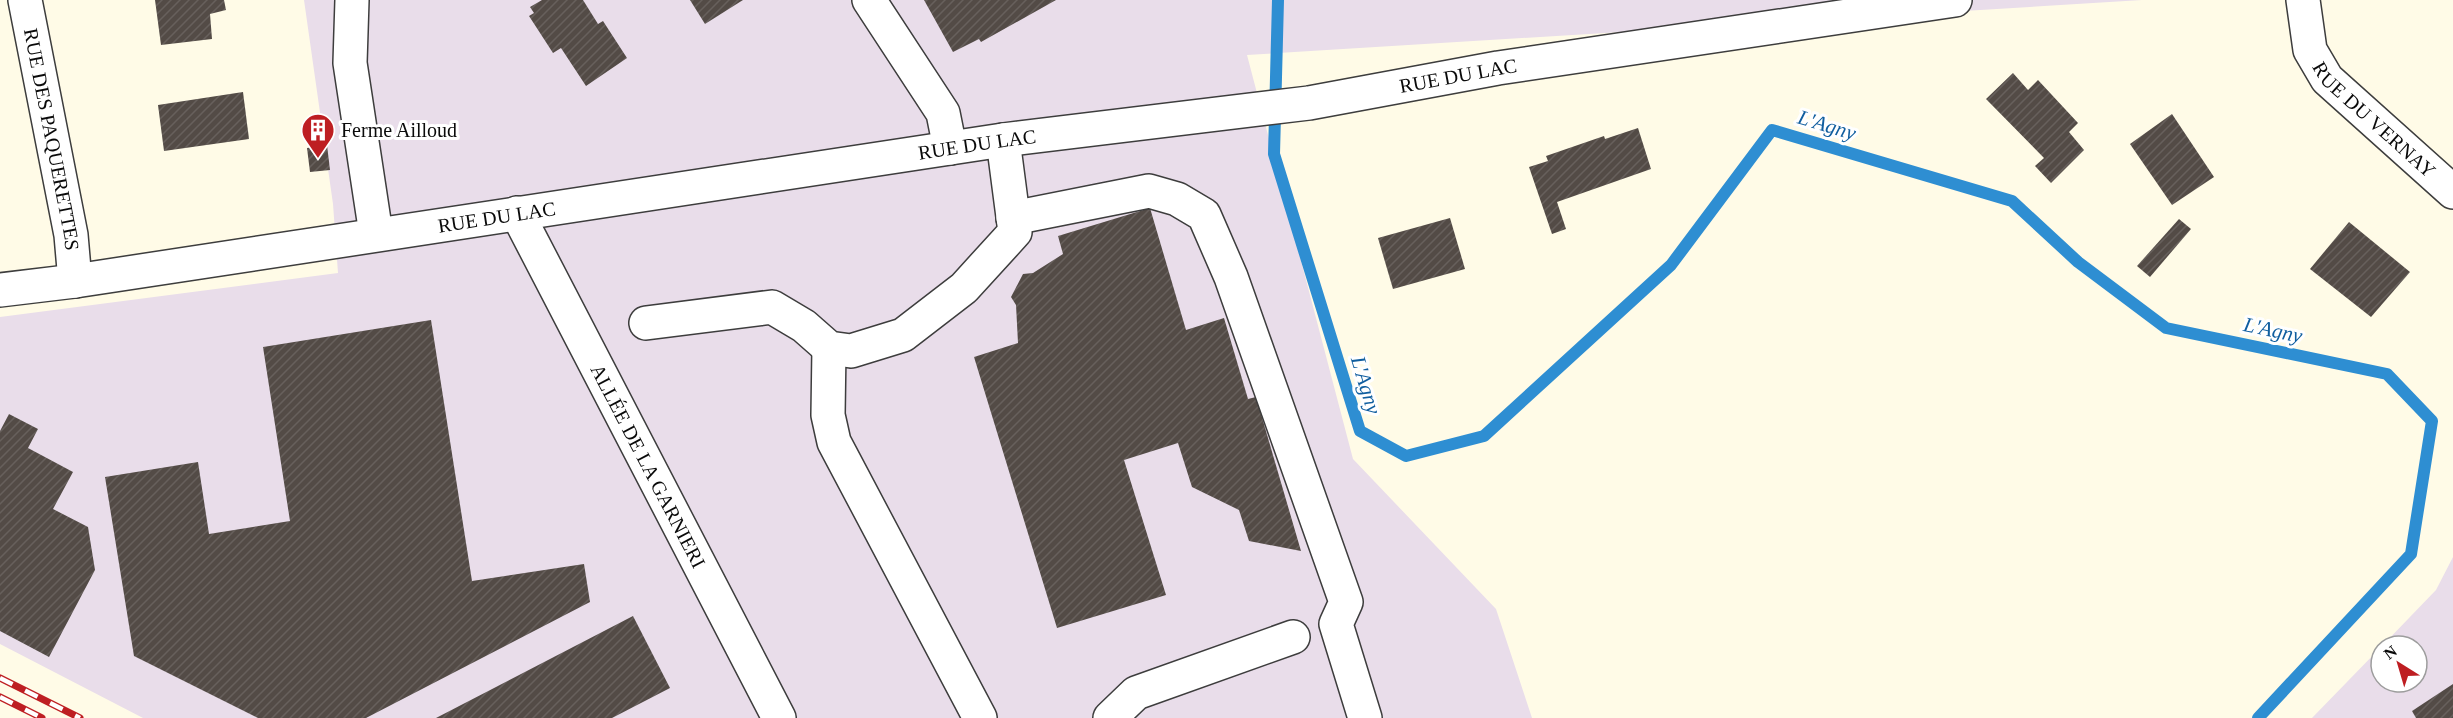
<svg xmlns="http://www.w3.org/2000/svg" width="2453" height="718" font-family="'Times New Roman',serif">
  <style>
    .industrial { fill: #e9ddea }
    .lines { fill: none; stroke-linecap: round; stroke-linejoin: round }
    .stream { stroke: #2e8ed2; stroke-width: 12 }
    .building { fill: url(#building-hatch) }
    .minor-casing { stroke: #3d3d3d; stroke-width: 36 }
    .minor { stroke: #fff; stroke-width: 33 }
    .rail-casing { stroke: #be1e22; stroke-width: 7 }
    .rail { stroke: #fff; stroke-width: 4.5; stroke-dasharray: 14; stroke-linecap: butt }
    .labels { text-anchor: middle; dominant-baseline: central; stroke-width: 6; stroke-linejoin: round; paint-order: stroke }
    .street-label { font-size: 20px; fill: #0a0a0a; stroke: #fff }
    .poi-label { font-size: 20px; fill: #0a0a0a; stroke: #fff; text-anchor: start }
    .water-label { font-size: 21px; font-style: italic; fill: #105e9f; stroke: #fff }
  </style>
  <defs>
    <pattern id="building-hatch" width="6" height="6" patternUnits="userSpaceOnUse" patternTransform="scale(1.5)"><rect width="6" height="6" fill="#534b46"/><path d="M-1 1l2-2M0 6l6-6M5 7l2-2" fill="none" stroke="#67605c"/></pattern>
  </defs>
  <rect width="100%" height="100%" fill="#fffbe7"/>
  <g class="industrial">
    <path d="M304,0H2142L1247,55L1353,459L1496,609L1532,718H143L0,644V317L338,273L333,204Z"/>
    <path d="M2453,557V718H2312L2381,647V682H2417V646H2382L2436,590Z"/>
  </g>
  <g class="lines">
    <path class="stream" d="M1278,0L1274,154L1360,431L1406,456L1484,436L1671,265L1772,130L2012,201L2078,262L2166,328L2387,374L2432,421L2411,554L2258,718"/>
  </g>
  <g class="building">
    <path d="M155,0H224L226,10L210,14L212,39L161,45Z"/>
    <path d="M542,0H583L598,24L603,21L627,58L586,86L561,48L553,53L529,16L534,13L530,7Z"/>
    <path d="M690,0H743L705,24Z"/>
    <path d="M924,0H1056L981,42L979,39L953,52Z"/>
    <path d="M2013,73L2028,90L2038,80L2078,123L2069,132L2084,150L2051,183L2035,166L2044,158L1986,99Z"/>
    <path d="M243,92L249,139L164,151L158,105Z"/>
    <path d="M2172,114L2214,177L2172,205L2130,144Z"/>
    <path d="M1638,128L1651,169L1557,202L1566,229L1552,234L1529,167L1548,161L1546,156L1604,136L1605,139Z"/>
    <path d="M327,145L330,170L310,172L307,148Z"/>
    <path d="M1150,208L1186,330L1224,318L1248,399L1256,397L1301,551L1249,541L1239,510L1192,487L1178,443L1124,460L1166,595L1057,628L974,357L1018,343L1016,305L1011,297L1023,274L1033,273L1063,254L1058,236Z"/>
    <path d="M1450,218L1465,269L1393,289L1378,238Z"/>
    <path d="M2179,219L2191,229L2150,277L2137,266Z"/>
    <path d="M2349,222L2410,272L2371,317L2310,269Z"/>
    <path d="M431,320L472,581L584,564L590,602L366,718H258L134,656L105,477L198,462L209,534L290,521L263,347Z"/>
    <path d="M9,414L38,429L28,448L73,472L53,509L88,527L95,570L49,657L0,631V431Z"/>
    <path d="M633,616L670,688L612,718H436Z"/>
    <path d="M2453,684V718H2416L2412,711Z"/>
  </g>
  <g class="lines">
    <defs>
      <g id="minor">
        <path id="s1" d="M25,0L71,235L75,281"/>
        <path d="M352,0L350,63L376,234"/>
        <path d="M869,0L943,113L950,148"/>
        <path id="s2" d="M2303,0L2310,50L2327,79L2453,192"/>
        <path id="s3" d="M517,213L779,718"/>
        <path d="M1013,218L1149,191L1177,199L1204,215L1231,277L1346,602L1336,624L1365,718"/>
        <path id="s4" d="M0,290L75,281L1003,140L1309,103L1498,68L1955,0"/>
        <path d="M646,323L772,307L804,326L829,348L851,351L903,335L964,288L1015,232L1003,140"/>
        <path d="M829,348L828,415L834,442L980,718"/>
        <path d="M1110,718L1136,693L1293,637"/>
      </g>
    </defs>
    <use href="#minor" class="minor-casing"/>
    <use href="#minor" class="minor"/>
    <defs>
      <g id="rail">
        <path d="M0,678L80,718"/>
        <path d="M0,697L42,718"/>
      </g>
    </defs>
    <use href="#rail" class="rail-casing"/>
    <use href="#rail" class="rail"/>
  </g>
  <defs>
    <symbol id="building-pin" viewBox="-11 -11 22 30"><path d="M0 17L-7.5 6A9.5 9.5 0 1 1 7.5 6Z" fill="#be1e22" stroke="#fff"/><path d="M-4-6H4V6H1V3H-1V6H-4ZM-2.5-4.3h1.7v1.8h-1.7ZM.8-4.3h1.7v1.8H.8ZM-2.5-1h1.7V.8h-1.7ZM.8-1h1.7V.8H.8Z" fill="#fff"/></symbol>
  </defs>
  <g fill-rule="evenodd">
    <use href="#building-pin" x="299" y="111" width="38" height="52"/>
  </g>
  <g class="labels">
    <g class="street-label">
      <text stroke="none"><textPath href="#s4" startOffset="1474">RUE DU LAC</textPath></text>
      <text stroke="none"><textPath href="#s2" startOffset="146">RUE DU VERNAY</textPath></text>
      <text stroke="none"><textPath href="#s1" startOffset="142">RUE DES PAQUERETTES</textPath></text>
      <text stroke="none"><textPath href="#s4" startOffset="988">RUE DU LAC</textPath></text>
      <text stroke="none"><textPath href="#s4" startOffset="502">RUE DU LAC</textPath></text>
      <text stroke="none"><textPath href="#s3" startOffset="285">ALLÉE DE LA GARNIERI</textPath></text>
    </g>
    <g class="poi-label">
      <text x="341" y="130">Ferme Ailloud</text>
    </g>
    <g class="water-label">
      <text transform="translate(1827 125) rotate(17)">L'Agny</text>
      <text transform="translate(2273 330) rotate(12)">L'Agny</text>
      <text transform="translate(1366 385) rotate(73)">L'Agny</text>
    </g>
  </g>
  <g transform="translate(2399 664) rotate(323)"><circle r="28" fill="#ffffff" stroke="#9d9d9d" stroke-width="1.5"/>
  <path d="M0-4.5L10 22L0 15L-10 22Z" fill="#be1e22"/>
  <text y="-9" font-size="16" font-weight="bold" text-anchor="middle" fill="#0a0a0a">N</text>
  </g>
</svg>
